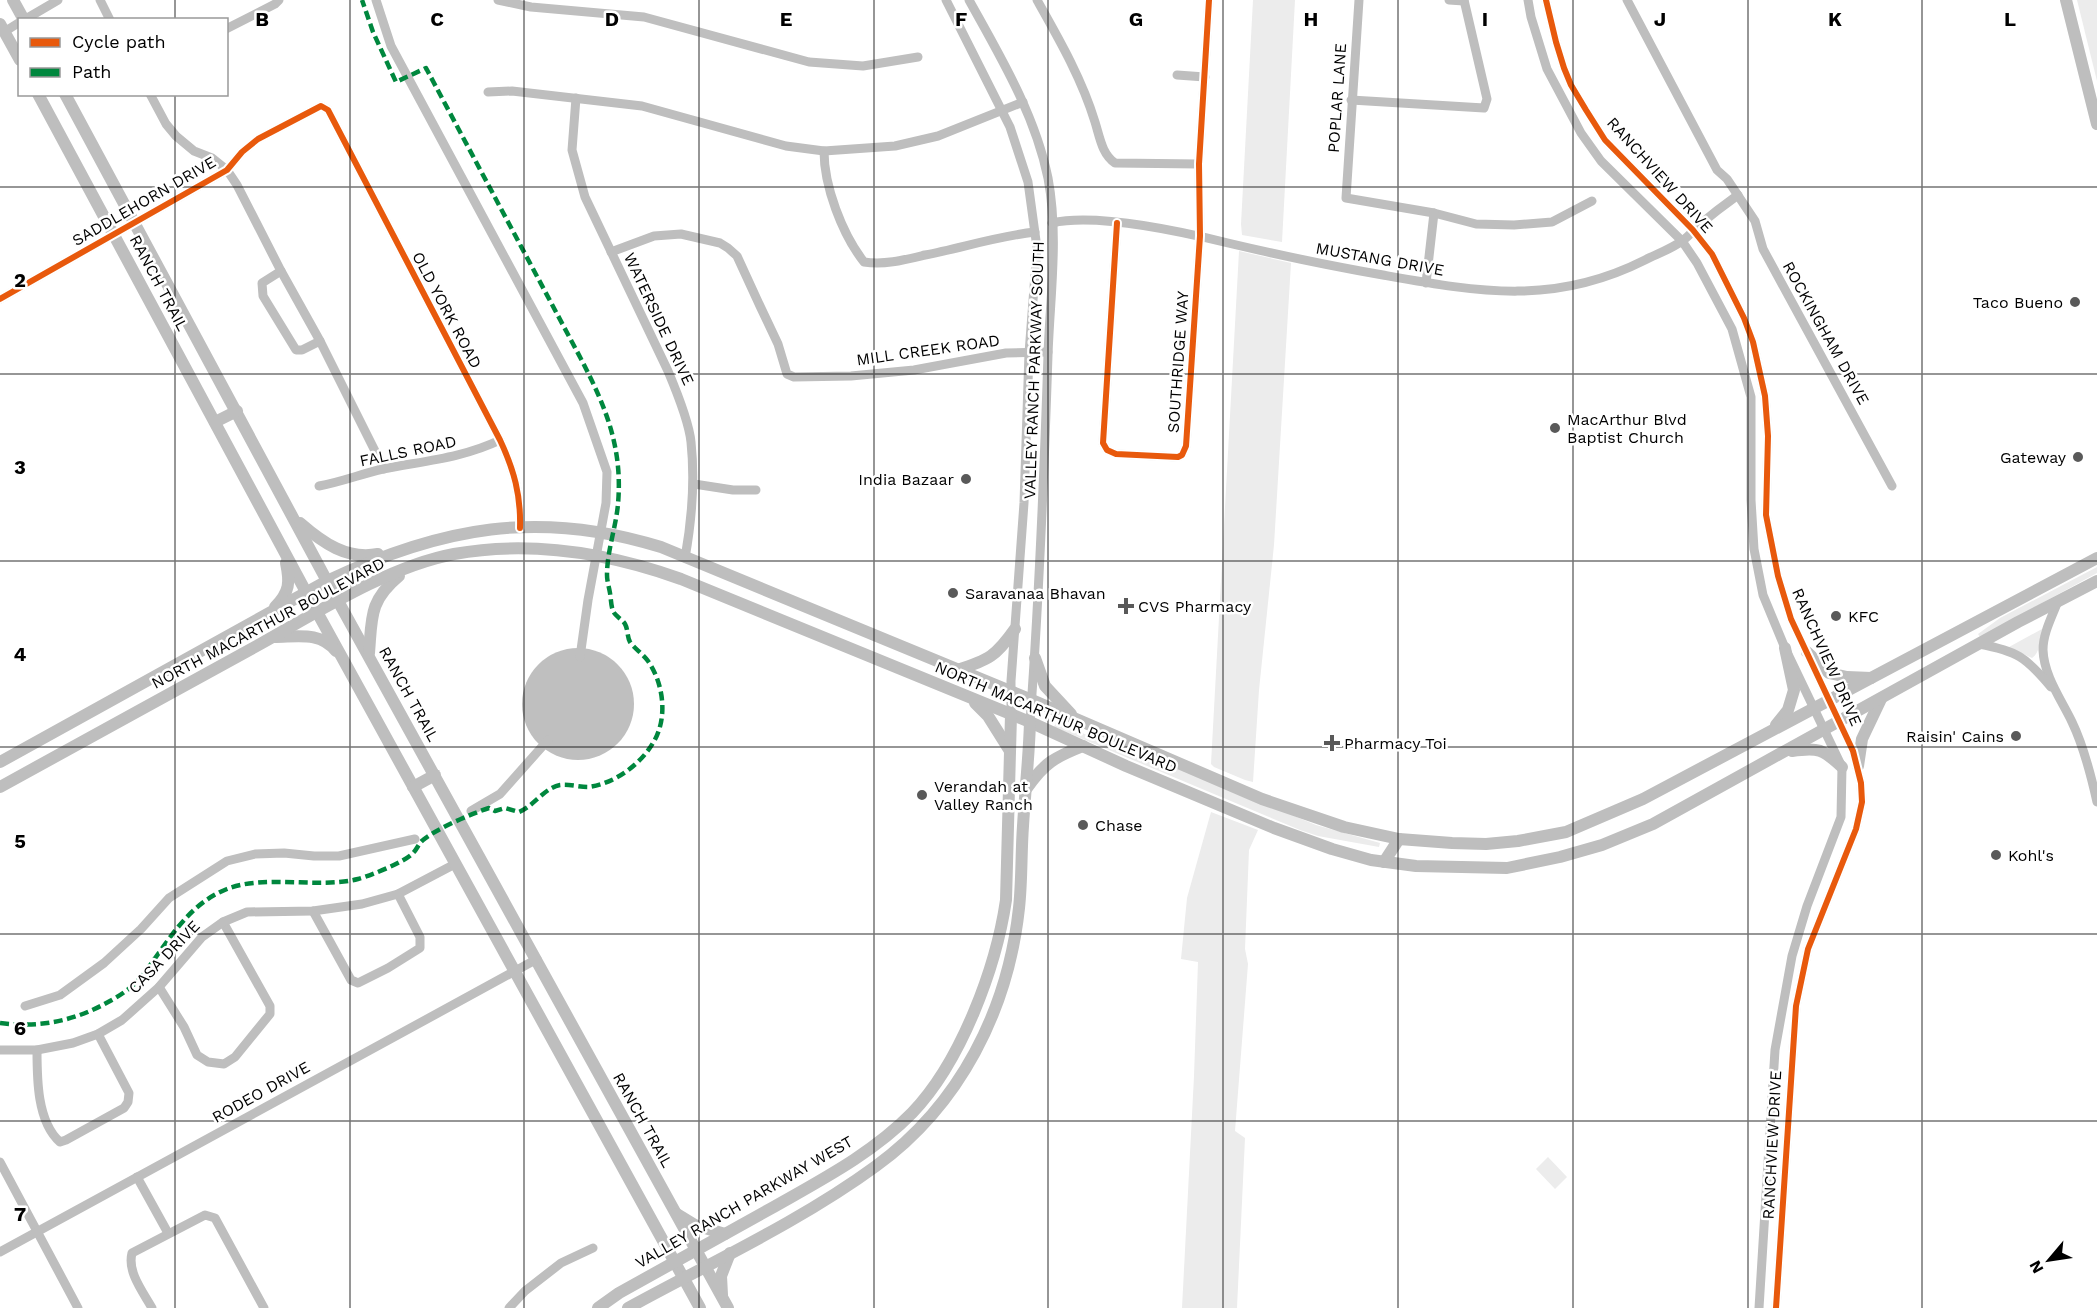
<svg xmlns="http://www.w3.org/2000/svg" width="2097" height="1308" font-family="'Work Sans',sans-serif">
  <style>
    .green { fill: #ececec }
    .water { fill: #bfbfbf }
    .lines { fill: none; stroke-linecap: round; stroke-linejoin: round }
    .canal { stroke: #bfbfbf; stroke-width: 9 }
    .minor { stroke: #bebebe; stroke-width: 9 }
    .major { stroke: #bebebe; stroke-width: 12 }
    .quiet { stroke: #00873e; stroke-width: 4.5; stroke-dasharray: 9 4.5; stroke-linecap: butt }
    .cycleway-casing { stroke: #fff; stroke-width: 10 }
    .cycleway { stroke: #e8590c; stroke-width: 6 }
    .grid { fill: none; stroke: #000; stroke-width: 1.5; stroke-opacity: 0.55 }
    .poi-dot { fill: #595959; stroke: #fff; stroke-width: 2 }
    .labels { text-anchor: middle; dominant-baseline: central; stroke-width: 5; stroke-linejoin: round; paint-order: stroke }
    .street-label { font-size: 16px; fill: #000; stroke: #fff }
    .poi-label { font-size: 16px; fill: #000; stroke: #fff; text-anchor: start }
    .grid-label { font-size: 20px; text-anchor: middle; font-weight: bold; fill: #000; stroke: #fff; stroke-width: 5; stroke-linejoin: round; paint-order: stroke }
  </style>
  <rect width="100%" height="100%" fill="#fff"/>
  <g class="green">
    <path d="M1253,0H1295L1282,242L1242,235L1241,224Z"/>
    <path d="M2077,0H2097V81Z"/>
    <path d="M1239,251L1291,263L1274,545L1259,690L1253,782L1245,780L1214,767L1211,764Z"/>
    <path d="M2097,567V573L1980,637L1978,634L2000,618Z"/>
    <path d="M2042,629C2041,638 2040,653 2032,658L2010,648L2009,647Z"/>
    <path d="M1056,722L1125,751L1158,760L1316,825L1380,843L1379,847L1318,836L1300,830L1054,727Z"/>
    <path d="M1211,812L1258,830L1249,850L1245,949L1248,964L1235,1131L1245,1138L1237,1308H1182L1194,1076L1198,962L1181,959L1187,898Z"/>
    <path d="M1548,1157L1567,1177L1555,1189L1536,1169Z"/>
  </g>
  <circle class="water" cx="578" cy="704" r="56"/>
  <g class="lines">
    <g class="canal">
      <path d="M376,0L391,46L583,403L607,472L606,503L588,600L580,657"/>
      <path d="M498,0L531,7L644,17L809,62L863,66L918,57"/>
      <path d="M471,811L500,794L548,740"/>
      <path d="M25,1006L60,995L104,963L141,929L169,898L227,861L255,854L284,853L314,856H339L415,839"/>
    </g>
    <g class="minor">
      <path d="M100,0L110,20"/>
      <path d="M946,0L1010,127L1028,182L1037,248L1029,353L1024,503L1011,681V715"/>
      <path d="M969,0C1000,56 1035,114 1048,178C1059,237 1050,296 1048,355C1044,477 1039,600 1030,722"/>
      <path d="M1037,0C1059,39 1082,79 1095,122C1100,138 1102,154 1115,163L1199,164"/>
      <path d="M1359,0L1346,198L1434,213L1476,224L1514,225L1552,222L1592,201"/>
      <path d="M1449,0L1464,1"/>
      <path d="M1528,0L1531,17L1547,69L1581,133L1601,161L1682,241L1697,263L1732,329L1751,397V500L1754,549L1763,595L1785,648L1842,767L1841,817L1807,906L1792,956L1775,1050L1759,1308"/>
      <path d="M1546,0L1556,42L1564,68L1571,85L1586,110L1605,140L1693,230L1712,254L1744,318L1753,342L1765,396L1768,436L1766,515L1778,576L1791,619L1853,751L1861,783L1862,802L1856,829L1808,949L1796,1006L1776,1308"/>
      <path d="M1627,0L1717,170L1727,179L1755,221L1763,249L1892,486"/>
      <path d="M24,20L58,0"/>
      <path d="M226,29L275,4L279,0"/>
      <path d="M4,32L20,22"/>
      <path d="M1177,75L1205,77"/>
      <path d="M488,92L512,91L642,106L786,146L824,151L895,146L938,136L1023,102"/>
      <path d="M150,94L166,124L176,136L194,151L212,158L227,170L237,185L281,271L320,341L384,469"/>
      <path d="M576,98L572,150L585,197L668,371C676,390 689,422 691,442C695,480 692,519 685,558"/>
      <path d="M1351,100L1484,108L1487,99L1464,0"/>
      <path d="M824,151C824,186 842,234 864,262C885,265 904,260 925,255C961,248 998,236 1035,232"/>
      <path d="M1052,223C1096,213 1183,232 1228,243C1279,255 1331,266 1383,275C1479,292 1554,306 1645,260C1657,254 1671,249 1682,241C1688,237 1693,231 1698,226C1711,215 1724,205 1738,195"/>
      <path d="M1117,223L1103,443L1107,450L1116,454L1178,457L1182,455L1186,446L1200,236L1199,164L1209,0"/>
      <path d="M611,252L654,236L681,234L720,243L728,248L737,256L760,306L778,344L787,374L794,377L851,376L914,370L1006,353L1048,352"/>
      <path d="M281,271L262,283L263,296L296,350H302L320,341"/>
      <path d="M1426,283L1434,213"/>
      <path d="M0,299L227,170L242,152L258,139L321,106L328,110L500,440C514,470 521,495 520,528"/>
      <path d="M694,484L733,490H756"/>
      <path d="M319,486C341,482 361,474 383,469C423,461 463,458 500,440"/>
      <path d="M2058,601C2052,617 2043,633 2043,650C2044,676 2061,699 2072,722C2084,747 2091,775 2097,802"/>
      <path d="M1979,644C2017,651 2026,657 2051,687"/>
      <path d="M313,911L351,980L358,983L388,968L420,948V937L398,894"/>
      <path d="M159,987L184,1027L197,1055L208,1062L224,1064L235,1057L270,1014V1006L223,922"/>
      <path d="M0,1050H37L73,1043L98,1034L122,1020L159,987L202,937L223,922L247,912L313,911L362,904L398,894L455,864"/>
      <path d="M37,1050C37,1078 37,1122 60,1142L66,1140L124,1108L128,1102L129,1093L98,1034"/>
      <path d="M0,1162L78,1308"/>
      <path d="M137,1177L168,1233"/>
      <path d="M0,1252L537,959"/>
      <path d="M152,1308C143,1292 127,1272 132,1253L205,1215L215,1218L264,1308"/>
      <path d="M509,1308L525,1291L561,1263L593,1248"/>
    </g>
    <g class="major">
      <path d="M13,0L24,20"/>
      <path d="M2066,0L2097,124"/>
      <path d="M0,24L20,60"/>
      <path d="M38,94L306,592L700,1308"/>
      <path d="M65,94L327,581L728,1308"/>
      <path d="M215,422L237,411"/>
      <path d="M300,523C323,543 347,560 378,554"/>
      <path d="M275,607C290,592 290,582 286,563"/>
      <path d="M274,637C297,637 320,631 336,651"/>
      <path d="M1807,652L1829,673L1847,677L1871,678"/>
      <path d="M369,653C372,617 369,601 399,576"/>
      <path d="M1035,658L1045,686L1071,714"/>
      <path d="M957,670C989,660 996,656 1015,629"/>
      <path d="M975,703L988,716L1010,751"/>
      <path d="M1776,725L1788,710L1794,690L1785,648"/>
      <path d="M1792,751C1818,747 1823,749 1842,767"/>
      <path d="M0,762L327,581C441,527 539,509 661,547L1032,700L1262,799L1344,827L1399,839L1452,843L1486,844L1518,841L1566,832L1643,799L2097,558"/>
      <path d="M1858,766L1862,739L1881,699"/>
      <path d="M0,787C87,739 175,691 262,643C319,611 390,566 454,554C531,540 608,553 681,579L1030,722L1126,766L1274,828L1332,849L1371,860L1416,866L1507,868L1560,857L1602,845L1653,824L2018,622L2097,581"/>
      <path d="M413,787L435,775"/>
      <path d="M1027,788C1044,763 1055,757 1083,746"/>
      <path d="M1384,862L1399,839"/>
      <path d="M677,1214L695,1225L725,1234"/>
      <path d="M722,1295L721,1276L730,1253"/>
      <path d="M598,1308L619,1293C669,1265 719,1237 770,1209C819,1181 872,1154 912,1113C961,1062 996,968 1006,900L1011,715"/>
      <path d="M628,1308C710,1263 801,1221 876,1166C960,1105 1008,1010 1019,908C1022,881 1021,853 1023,826C1025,792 1029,757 1030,722"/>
    </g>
    <path class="quiet" d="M0,1023C40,1028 75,1021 110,1001C121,995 133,987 142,976C167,944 186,905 227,889C265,874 317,889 358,879C370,876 404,862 412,854C417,850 418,844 423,840C436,829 473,813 489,808L495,811L505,808L519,812C534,806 544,788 560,785C569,784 579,787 588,787C614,784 640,765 653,743C668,719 664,684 648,661C643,654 634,648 630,642C627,637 628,629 625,624C622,619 615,616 613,611C611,606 611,599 610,593C609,587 607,581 607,575C607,551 616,527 618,504C623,447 605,405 580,357L426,68L396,82L373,32L362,0"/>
    <defs>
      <g id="cycleway">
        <path d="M1546,0L1556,42L1564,68L1571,85L1586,110L1605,140L1693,230L1712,254L1744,318L1753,342L1765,396L1768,436L1766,515L1778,576L1791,619L1853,751L1861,783L1862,802L1856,829L1808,949L1796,1006L1776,1308"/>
        <path d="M1117,223L1103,443L1107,450L1116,454L1178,457L1182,455L1186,446L1200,236L1199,164L1209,0"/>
        <path d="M0,299L227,170L242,152L258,139L321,106L328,110L500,440C514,470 521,495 520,528"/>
      </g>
    </defs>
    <use href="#cycleway" class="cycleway-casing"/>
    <use href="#cycleway" class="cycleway"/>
  </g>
  <path class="grid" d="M175,0V20M350,0V1308M524,0V1308M699,0V1308M874,0V1308M1048,0V1308M1223,0V1308M1398,0V1308M1573,0V1308M1748,0V1308M1922,0V1308M175,94V1308M0,187H2097M0,374H2097M0,561H2097M0,747H2097M0,934H2097M0,1121H2097"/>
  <g class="poi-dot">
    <circle cx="2075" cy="302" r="6"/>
    <circle cx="1555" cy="428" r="6"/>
    <circle cx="2078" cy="457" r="6"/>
    <circle cx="966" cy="479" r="6"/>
    <circle cx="953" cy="593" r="6"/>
    <path d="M1123 597h6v6h6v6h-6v6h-6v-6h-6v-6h6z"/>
    <circle cx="1836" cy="616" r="6"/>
    <circle cx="2016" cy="736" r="6"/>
    <path d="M1329 734h6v6h6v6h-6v6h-6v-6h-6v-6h6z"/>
    <circle cx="922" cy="795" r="6"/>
    <circle cx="1083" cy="825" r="6"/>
    <circle cx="1996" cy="855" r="6"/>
  </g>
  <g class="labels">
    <g class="street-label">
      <text transform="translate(1337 98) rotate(-86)">POPLAR LANE</text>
      <text transform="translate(1660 175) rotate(48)">RANCHVIEW DRIVE</text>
      <text transform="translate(144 201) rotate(-30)">SADDLEHORN DRIVE</text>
      <text transform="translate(1380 259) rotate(10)">MUSTANG DRIVE</text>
      <text transform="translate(159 283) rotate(62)">RANCH TRAIL</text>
      <text transform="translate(447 310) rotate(62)">OLD YORK ROAD</text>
      <text transform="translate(659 319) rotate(65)">WATERSIDE DRIVE</text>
      <text transform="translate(1826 333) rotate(61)">ROCKINGHAM DRIVE</text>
      <text transform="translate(928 350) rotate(-8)">MILL CREEK ROAD</text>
      <text transform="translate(1178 362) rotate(-86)">SOUTHRIDGE WAY</text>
      <text transform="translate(1034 370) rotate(-88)">VALLEY RANCH PARKWAY SOUTH</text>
      <text transform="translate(408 451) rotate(-12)">FALLS ROAD</text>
      <text transform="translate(268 623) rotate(-28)">NORTH MACARTHUR BOULEVARD</text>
      <text transform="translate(1827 657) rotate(66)">RANCHVIEW DRIVE</text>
      <text transform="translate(409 694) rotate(61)">RANCH TRAIL</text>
      <text transform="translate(1056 717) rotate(23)">NORTH MACARTHUR BOULEVARD</text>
      <text transform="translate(164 957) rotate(-46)">CASA DRIVE</text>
      <text transform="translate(261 1092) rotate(-29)">RODEO DRIVE</text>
      <text transform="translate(643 1120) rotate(61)">RANCH TRAIL</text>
      <text transform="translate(1772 1145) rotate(-87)">RANCHVIEW DRIVE</text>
      <text transform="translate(744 1202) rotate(-30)">VALLEY RANCH PARKWAY WEST</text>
    </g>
    <g class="poi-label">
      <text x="2063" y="302" text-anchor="end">Taco Bueno</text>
      <text x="1567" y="419">MacArthur Blvd<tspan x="1567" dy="18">Baptist Church</tspan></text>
      <text x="2066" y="457" text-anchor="end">Gateway</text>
      <text x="954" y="479" text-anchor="end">India Bazaar</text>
      <text x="965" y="593">Saravanaa Bhavan</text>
      <text x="1138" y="606">CVS Pharmacy</text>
      <text x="1848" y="616">KFC</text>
      <text x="2004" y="736" text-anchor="end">Raisin' Cains</text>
      <text x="1344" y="743">Pharmacy Toi</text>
      <text x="934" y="786">Verandah at<tspan x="934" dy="18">Valley Ranch</tspan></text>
      <text x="1095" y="825">Chase</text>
      <text x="2008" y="855">Kohl's</text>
    </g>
  </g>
  <g class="grid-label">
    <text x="262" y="26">B</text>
    <text x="437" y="26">C</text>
    <text x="612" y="26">D</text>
    <text x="786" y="26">E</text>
    <text x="961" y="26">F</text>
    <text x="1136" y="26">G</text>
    <text x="1311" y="26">H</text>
    <text x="1485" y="26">I</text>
    <text x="1660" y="26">J</text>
    <text x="1835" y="26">K</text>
    <text x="2010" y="26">L</text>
    <text x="20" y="287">2</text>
    <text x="20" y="474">3</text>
    <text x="20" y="661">4</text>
    <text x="20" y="848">5</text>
    <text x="20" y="1035">6</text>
    <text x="20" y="1221">7</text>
  </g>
  <rect x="18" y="18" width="210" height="78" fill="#ffffff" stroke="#999999" stroke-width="1.5"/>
  <rect x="30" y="38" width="30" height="9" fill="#e8590c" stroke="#999999" stroke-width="1.5"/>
  <text x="72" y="48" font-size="18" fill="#000000">Cycle path</text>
  <rect x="30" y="68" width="30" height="9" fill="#00873e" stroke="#999999" stroke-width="1.5"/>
  <text x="72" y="78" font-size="18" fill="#000000">Path</text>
  <g transform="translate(2049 1260) rotate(241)" stroke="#ffffff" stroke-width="4.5" paint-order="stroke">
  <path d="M0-4.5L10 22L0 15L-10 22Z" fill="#000000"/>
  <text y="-9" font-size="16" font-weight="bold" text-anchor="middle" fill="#000000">N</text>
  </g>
</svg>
